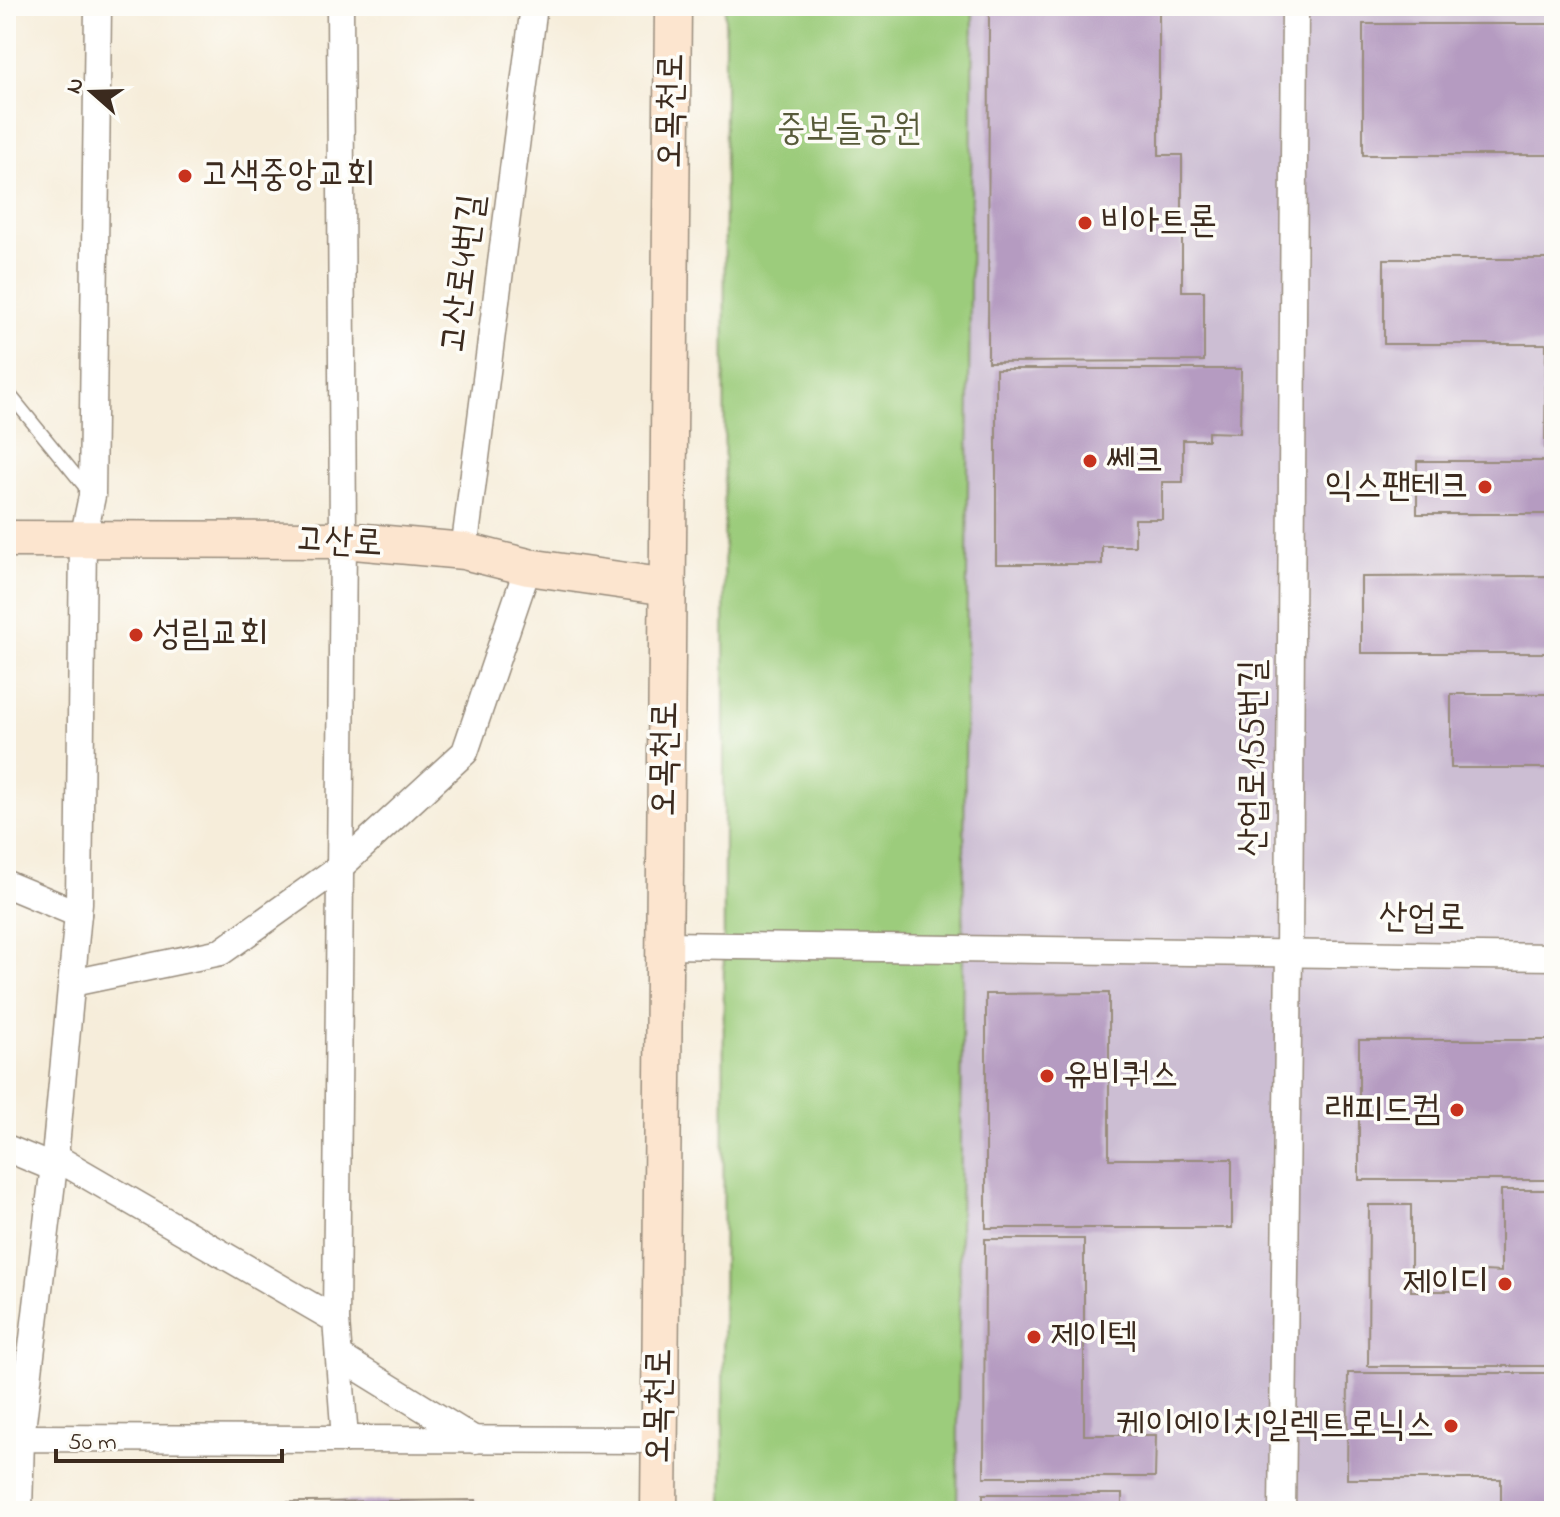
<svg xmlns="http://www.w3.org/2000/svg" width="1560" height="1517" font-family="'Indie Flower','Poor Story',sans-serif">
  <style>
    .industrial { fill: #ccbed3 }
    .green { fill: #9ccc7b; stroke: #6c7b4c; stroke-width: 2 }
    .building { fill: #b59bc1 }
    .lines { fill: none; stroke-linecap: round; stroke-linejoin: round }
    .lane-casing { stroke: #988c7c; stroke-width: 15 }
    .street-casing { stroke: #988c7c; stroke-width: 29 }
    .secondary-casing { stroke: #988c7c; stroke-width: 39 }
    .lane { stroke: #fff; stroke-width: 12 }
    .street { stroke: #fff; stroke-width: 26 }
    .secondary { stroke: #fce5cf; stroke-width: 36 }
    .poi-dot { fill: #c8321e; stroke: #fdfcf7; stroke-width: 3 }
    .labels { text-anchor: middle; dominant-baseline: central; stroke-width: 7; stroke-linejoin: round; paint-order: stroke }
    .street-label { font-size: 36px; fill: #3b2a1e; stroke: #fdfcf7 }
    .park-label { font-size: 36px; fill: #585b3a; stroke: #fdfcf7 }
    .poi-label { font-size: 36px; fill: #3b2a1e; stroke: #fdfcf7; text-anchor: start }
  </style>
  <rect width="100%" height="100%" fill="#fdfcf7"/>
  <filter id="ink" filterUnits="userSpaceOnUse"><feTurbulence type="fractalNoise" baseFrequency=".0125" numOctaves="2"/><feDisplacementMap in="SourceGraphic" scale="16" xChannelSelector="R" yChannelSelector="G"/><feConvolveMatrix kernelMatrix="1 2 1 2 8 2 1 2 1" color-interpolation-filters="sRGB"/></filter>
  <filter id="wash" filterUnits="userSpaceOnUse"><feTurbulence type="fractalNoise" baseFrequency=".006" numOctaves="4" result="noise"/><feDisplacementMap in="SourceGraphic" scale="32" xChannelSelector="R" yChannelSelector="G"/><feGaussianBlur stdDeviation="1.8" result="paint"/><feColorMatrix in="noise" values="0 0 0 0 0 0 0 0 0 0 0 0 0 0 0 0 0 1.4 0 .05"/><feComposite in="paint" operator="in"/></filter>
  <g filter="url(#wash)">
    <rect width="100%" height="100%" fill="#f6edda"/>
    <path class="industrial" d="M973,6H1554V1511H957Z"/>
    <path class="green" d="M725,6H973L957,1511H723Z"/>
    <g id="blocks">
      <g class="building">
        <path d="M989,6H1159V155H1182V291H1204V361L988,362Z"/>
        <rect x="1526" y="6" width="28" height="8"/>
        <rect x="1363" y="24" width="191" height="131"/>
        <path d="M1384,259H1554V451H1545L1546,344H1384Z"/>
        <path d="M996,369H1241L1240,433L1208,432V440H1183V482H1162V519H1135V546H1102V564H996Z"/>
        <rect x="1417" y="461" width="137" height="53"/>
        <path d="M1554,576V653H1361V577Z"/>
        <rect x="1451" y="694" width="103" height="74"/>
        <path d="M1109,993V1159H1232V1228H986V994Z"/>
        <rect x="1359" y="1040" width="195" height="140"/>
        <path d="M1501,1190H1554V1366H1368L1369,1205H1411V1291H1455L1456,1278H1483L1484,1271L1501,1272Z"/>
        <path d="M985,1239H1084V1435H1156L1155,1477H984Z"/>
        <path d="M1348,1373H1554V1511H1501V1479H1347Z"/>
        <rect x="983" y="1494" width="139" height="17"/>
        <path d="M476,1500V1511H154V1504Z"/>
      </g>
    </g>
  </g>
  <g filter="url(#ink)">
    <use href="#blocks" fill-opacity="0" stroke="#988c7c" stroke-width="2"/>
    <g class="lines">
      <defs>
        <path id="lane" d="M6,390L90,493"/>
        <g id="street">
          <path d="M464,551L534,6"/>
          <path d="M6,884L78,914"/>
          <path d="M665,945L1554,957"/>
          <path d="M72,983L221,952L340,867L465,752L528,567"/>
          <path d="M6,1148L54,1168"/>
          <path d="M55,1157L79,903L83,539L92,496L98,6"/>
          <path d="M336,1320L343,540L340,6"/>
          <path d="M339,1356L475,1440"/>
          <path d="M6,1427L21,1438L55,1157L336,1320L345,1439"/>
          <path d="M19,1511L21,1438L660,1440"/>
          <path d="M1282,1511L1289,953L1295,6"/>
        </g>
        <g id="secondary">
          <path d="M6,539L343,540L464,551L528,567L668,587"/>
          <path d="M659,1511L673,6"/>
        </g>
      </defs>
      <use href="#lane" class="lane-casing"/>
      <use href="#street" class="street-casing"/>
      <use href="#secondary" class="secondary-casing"/>
      <use href="#lane" class="lane"/>
      <use href="#street" class="street"/>
      <use href="#secondary" class="secondary"/>
    </g>
  </g>
  <g class="poi-dot">
    <circle cx="185" cy="176" r="8"/>
    <circle cx="1085" cy="223" r="8"/>
    <circle cx="1090" cy="461" r="8"/>
    <circle cx="1485" cy="487" r="8"/>
    <circle cx="136" cy="635" r="8"/>
    <circle cx="1047" cy="1076" r="8"/>
    <circle cx="1457" cy="1110" r="8"/>
    <circle cx="1505" cy="1284" r="8"/>
    <circle cx="1034" cy="1337" r="8"/>
    <circle cx="1451" cy="1426" r="8"/>
  </g>
  <g class="labels">
    <g class="street-label">
      <text transform="translate(672 111) rotate(-89)">오목천로</text>
      <text transform="translate(464 274) rotate(-83)">고산로4번길</text>
      <text transform="translate(339 543) rotate(3)">고산로</text>
      <text transform="translate(1254 758) rotate(-90)">산업로155번길</text>
      <text transform="translate(666 759) rotate(-89)">오목천로</text>
      <text transform="translate(1422 919) rotate(1)">산업로</text>
      <text transform="translate(660 1406) rotate(-89)">오목천로</text>
    </g>
    <g class="park-label">
      <text x="849" y="130">중보들공원</text>
    </g>
    <g class="poi-label">
      <text x="201" y="176">고색중앙교회</text>
      <text x="1101" y="223">비아트론</text>
      <text x="1106" y="461">쎄크</text>
      <text x="1469" y="487" text-anchor="end">익스팬테크</text>
      <text x="152" y="635">성림교회</text>
      <text x="1063" y="1076">유비쿼스</text>
      <text x="1441" y="1110" text-anchor="end">래피드컴</text>
      <text x="1489" y="1284" text-anchor="end">제이디</text>
      <text x="1050" y="1337">제이텍</text>
      <text x="1435" y="1426" text-anchor="end">케이에이치일렉트로닉스</text>
    </g>
  </g>
  <rect width="1560" height="1517" fill="none" stroke="#fdfcf7" stroke-width="32"/>
  <g transform="translate(92 92) rotate(290)" stroke="#fdfcf7" stroke-width="6" paint-order="stroke">
  <path d="M0-6L14 30L0 20L-14 30Z" fill="#3b2a1e"/>
  <text y="-12" font-size="22" font-weight="bold" text-anchor="middle" fill="#3b2a1e">N</text>
  </g>
  <path d="M56 1449v12h226v-12" fill="none" stroke="#3b2a1e" stroke-width="4"/>
  <text x="68" y="1449" font-size="24" fill="#3b2a1e" stroke="#fdfcf7" stroke-width="6" paint-order="stroke">50 m</text>
</svg>
